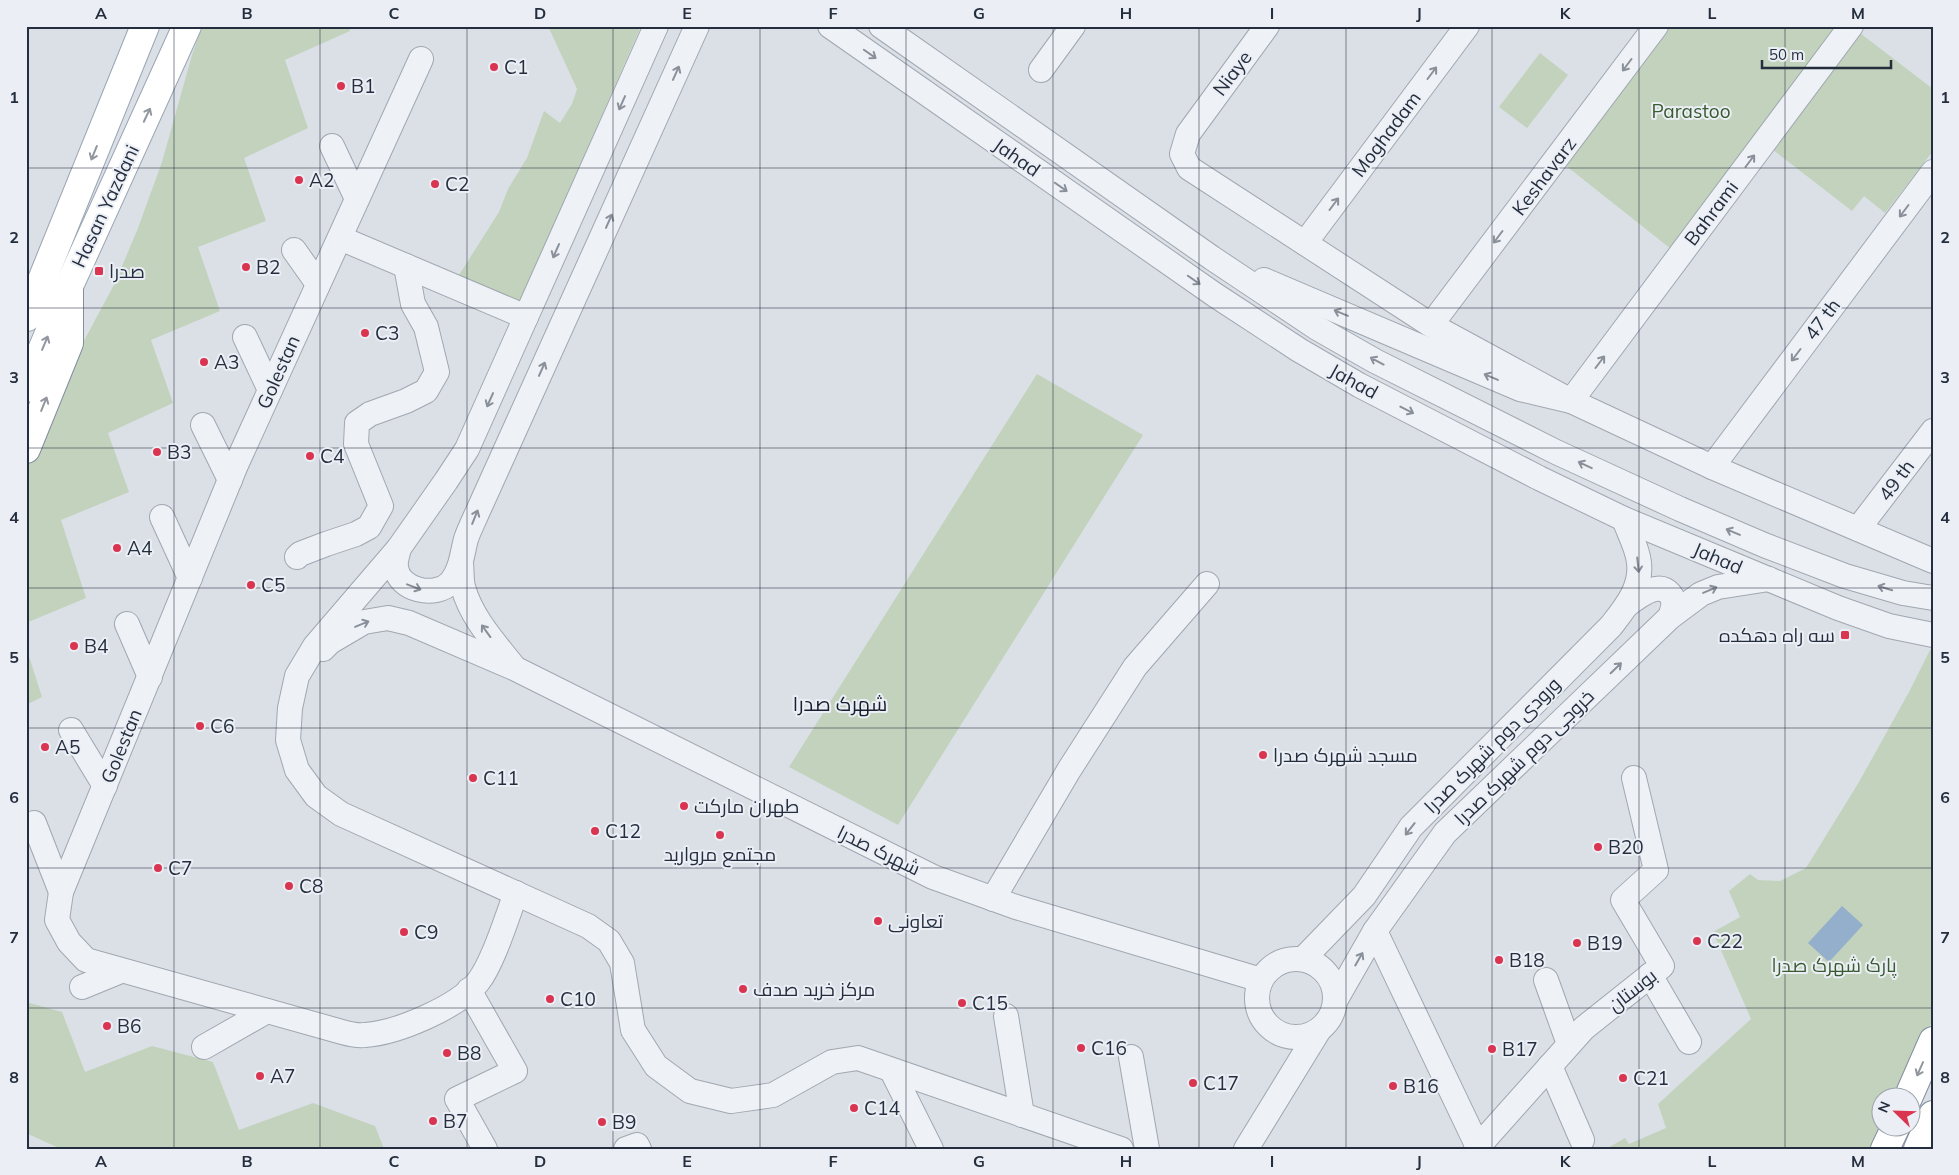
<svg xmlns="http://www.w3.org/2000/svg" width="1959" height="1175" font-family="Mulish,Cairo,sans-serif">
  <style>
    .green { fill: #c2d2bc }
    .water { fill: #93afcb }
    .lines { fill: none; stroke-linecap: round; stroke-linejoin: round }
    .minor-casing { stroke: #a0a7b1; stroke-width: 26 }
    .major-casing { stroke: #9aa5b4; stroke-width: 30 }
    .highway-casing { stroke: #828e9f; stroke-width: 30 }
    .minor { stroke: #eef1f5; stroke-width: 24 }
    .major { stroke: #fff; stroke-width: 28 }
    .highway { stroke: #fff; stroke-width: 28 }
    .oneway { stroke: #89909a }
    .oneway2 { stroke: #92969e }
    .grid { fill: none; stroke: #242e3e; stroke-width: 1; stroke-opacity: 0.55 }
    .poi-dot { fill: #d93450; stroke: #ebeff5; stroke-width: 2 }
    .labels { text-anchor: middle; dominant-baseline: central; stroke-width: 4; stroke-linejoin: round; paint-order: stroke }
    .poi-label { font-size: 19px; fill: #242e3e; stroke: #ebeff5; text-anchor: start }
    .street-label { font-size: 19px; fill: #242e3e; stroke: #ebeff5 }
    .park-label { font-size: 19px; fill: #395b30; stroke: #ebeff5 }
    .neighbourhood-label { font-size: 20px; fill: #171f2f; stroke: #ebeff5 }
    .neatline { fill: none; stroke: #242e3e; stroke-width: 2 }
    .grid-label { font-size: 16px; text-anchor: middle; font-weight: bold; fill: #242e3e }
  </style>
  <rect width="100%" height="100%" fill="#dbe0e7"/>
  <g class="green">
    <path d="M202,26H349L350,31L285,60L308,128L244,158L266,221L198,247L220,311L151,340L173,403L108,433L129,492L61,520L86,598L26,623V470L65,376L115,283L138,228L162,162L192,55Z"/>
    <path d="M548,26H641L521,300C499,297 476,290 459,275L499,212L508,189L527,158L544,111L560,123L572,104L577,89Z"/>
    <path d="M1669,26H1840L1671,249L1565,165Z"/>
    <path d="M1860,33L1933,89V151L1885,213L1864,196L1852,211L1772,149Z"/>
    <path d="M1540,53L1568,75L1527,128L1499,107Z"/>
    <path d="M1037,374L1143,435L898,825L789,767Z"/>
    <path d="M26,647L42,697L26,705Z"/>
    <path d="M1930,650L1933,651V1019L1897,1097L1882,1098V1128L1875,1149H1606L1625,1138L1629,1144L1666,1128L1658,1104L1751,1019L1713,932L1740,917L1729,891L1750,874L1758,880L1780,881L1806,868L1859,782L1909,692Z"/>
    <path d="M26,1002L62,1012L85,1072L152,1046L213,1062L239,1130L313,1103L375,1126L384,1149H61L26,1133Z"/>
  </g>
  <path class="water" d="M1842,906L1863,925L1829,962L1808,943Z"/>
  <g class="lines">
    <defs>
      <g id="minor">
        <path d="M656,26L467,449L446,481L399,548L315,646L297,676L290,708L288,740L297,770L316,796L341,814L588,926L609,941L622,963L633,1030L656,1066L690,1091L731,1101L773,1095L832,1062L858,1058L1121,1149"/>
        <path d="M830,26L1215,295L1299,350L1359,385L1539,478L1624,519L1838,608L1889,626L1933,635"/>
        <path d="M881,26L1212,258L1317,328L1375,361L1556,452L1680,509L1764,545L1845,576L1903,593L1933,598"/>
        <path d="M1267,26L1188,134L1182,154L1189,168L1431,325L1571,401L1712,467L1933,561"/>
        <path d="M421,59L236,465L61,892L57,920L69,942L86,960L342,1032C349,1034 358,1036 365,1035C397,1033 458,1007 478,982C493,963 507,917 516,893"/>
        <path d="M1041,70L1073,26"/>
        <path d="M332,146L357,199"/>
        <path d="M340,238L526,317"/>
        <path d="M1305,243L1467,26"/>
        <path d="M294,250L318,284"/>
        <path d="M1264,280L1520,389L1571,401L1851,26"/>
        <path d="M1431,325L1656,26"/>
        <path d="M245,337L270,390"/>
        <path d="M203,425L230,480"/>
        <path d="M1712,467L1933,172"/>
        <path d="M162,517L190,578"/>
        <path d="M1858,529L1933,431"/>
        <path d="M399,548C398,553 395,561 396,567C398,590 436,599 451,582C461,570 462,554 466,539C469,530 474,520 478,511L697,26"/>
        <path d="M297,557L300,554L326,544L356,534L369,527L381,506L356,444L357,423L370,414L406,401L426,391L437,372L426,327L413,304L406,266"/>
        <path d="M461,563C462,571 461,579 463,587C471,617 494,642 513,666"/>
        <path d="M1627,605C1638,597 1658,580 1670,594C1676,601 1673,609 1670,617"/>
        <path d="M127,624L150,677"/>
        <path d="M323,649L330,642L364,622L388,618L409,623L516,669L933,877L1016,907L1261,980"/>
        <path d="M71,730L105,786"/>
        <path d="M34,823L61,892"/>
        <path d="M993,899L1069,770L1135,667L1207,584"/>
        <path d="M1375,931L1478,1147"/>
        <path d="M1303,959L1364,896L1411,827L1611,626C1625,608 1642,588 1639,563C1638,549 1629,533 1624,519"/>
        <circle cx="1296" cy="998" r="39"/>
        <path d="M1650,975L1689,1042"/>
        <path d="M1546,980L1569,1044"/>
        <path d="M82,987L121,971"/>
        <path d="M469,990L515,1071L457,1099L485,1149"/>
        <path d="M1335,1001L1375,931L1445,833L1670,617L1701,594L1718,587L1769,579"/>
        <path d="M1006,1016L1022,1115"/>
        <path d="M204,1047L267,1011"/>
        <path d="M1131,1057L1147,1149"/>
        <path d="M1550,1066L1582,1140"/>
        <path d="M892,1071L931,1149"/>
        <path d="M626,1149L637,1145L639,1149"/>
        <path d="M1246,1149L1319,1030"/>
        <path d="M1476,1149L1584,1028L1662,966L1623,900L1656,870L1634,778"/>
      </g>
      <g id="major">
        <path d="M27,317L145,26"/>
        <path d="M26,388L69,286L187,26"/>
      </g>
      <g id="highway">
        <path d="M26,307L36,294"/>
        <path d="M26,449L69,343V286"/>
        <path d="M1908,1098L1933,1041"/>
        <path d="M1885,1149L1895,1128"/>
        <path d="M1918,1149L1933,1115"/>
      </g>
    </defs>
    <use href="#minor" class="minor-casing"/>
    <use href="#major" class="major-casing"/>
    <use href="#highway" class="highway-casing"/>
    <use href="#minor" class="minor"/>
    <use href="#major" class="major"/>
    <use href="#highway" class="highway"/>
  </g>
  <defs><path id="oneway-shaft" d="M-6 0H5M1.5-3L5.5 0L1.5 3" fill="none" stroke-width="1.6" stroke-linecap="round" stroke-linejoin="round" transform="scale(1.25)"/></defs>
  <g class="oneway">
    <use href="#oneway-shaft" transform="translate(870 54) rotate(35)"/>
    <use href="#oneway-shaft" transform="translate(1627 65) rotate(127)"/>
    <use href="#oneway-shaft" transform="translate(676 73) rotate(-66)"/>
    <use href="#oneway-shaft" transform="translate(1432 73) rotate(-53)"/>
    <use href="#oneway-shaft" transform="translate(622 103) rotate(114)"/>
    <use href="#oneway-shaft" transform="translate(1750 161) rotate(-53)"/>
    <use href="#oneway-shaft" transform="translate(1061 187) rotate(35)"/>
    <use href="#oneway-shaft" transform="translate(1334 204) rotate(-53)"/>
    <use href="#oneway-shaft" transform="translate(1904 211) rotate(127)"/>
    <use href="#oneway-shaft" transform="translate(609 221) rotate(-66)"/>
    <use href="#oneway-shaft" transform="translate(1498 237) rotate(127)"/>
    <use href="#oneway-shaft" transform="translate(556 251) rotate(114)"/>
    <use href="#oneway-shaft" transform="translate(1194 280) rotate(35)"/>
    <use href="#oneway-shaft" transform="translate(1341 313) rotate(-157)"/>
    <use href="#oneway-shaft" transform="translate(1796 355) rotate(127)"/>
    <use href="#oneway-shaft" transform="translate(1377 361) rotate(-152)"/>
    <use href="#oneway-shaft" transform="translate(1600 362) rotate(-53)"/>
    <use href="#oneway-shaft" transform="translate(542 369) rotate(-66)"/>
    <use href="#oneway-shaft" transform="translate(1491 377) rotate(-157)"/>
    <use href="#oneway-shaft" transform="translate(490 400) rotate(114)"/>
    <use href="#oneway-shaft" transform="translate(1407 410) rotate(27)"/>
    <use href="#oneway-shaft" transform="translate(1585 465) rotate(-155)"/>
    <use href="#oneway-shaft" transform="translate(475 517) rotate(-68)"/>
    <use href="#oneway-shaft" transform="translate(1733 532) rotate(-157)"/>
    <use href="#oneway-shaft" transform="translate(1638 565) rotate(84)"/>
    <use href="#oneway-shaft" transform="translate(414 587) rotate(21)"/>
    <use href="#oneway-shaft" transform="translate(1885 588) rotate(-163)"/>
    <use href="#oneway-shaft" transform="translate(1710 590) rotate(-23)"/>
    <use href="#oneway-shaft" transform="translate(362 624) rotate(-22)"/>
    <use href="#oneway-shaft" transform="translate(486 631) rotate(-126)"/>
    <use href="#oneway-shaft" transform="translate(1616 668) rotate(-44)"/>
    <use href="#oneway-shaft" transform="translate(1410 829) rotate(128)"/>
    <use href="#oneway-shaft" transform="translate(1359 959) rotate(-60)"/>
  </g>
  <g class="oneway2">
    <use href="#oneway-shaft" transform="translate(147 115) rotate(-65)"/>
    <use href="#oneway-shaft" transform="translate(94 153) rotate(112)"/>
    <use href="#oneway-shaft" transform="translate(45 343) rotate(-67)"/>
    <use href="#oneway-shaft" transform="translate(44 404) rotate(-68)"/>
    <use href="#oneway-shaft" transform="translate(1920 1069) rotate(114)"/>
  </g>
  <path class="grid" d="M174,26V1149M320,26V1149M467,26V1149M613,26V1149M760,26V1149M906,26V1149M1053,26V1149M1199,26V1149M1346,26V1149M1492,26V1149M1639,26V1149M1785,26V1149M26,168H1933M26,308H1933M26,448H1933M26,588H1933M26,728H1933M26,868H1933M26,1008H1933"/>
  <g class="poi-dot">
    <circle cx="494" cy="67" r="5"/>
    <circle cx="341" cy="86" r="5"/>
    <circle cx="299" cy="180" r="5"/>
    <circle cx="435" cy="184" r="5"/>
    <circle cx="246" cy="267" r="5"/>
    <rect x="94" y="266" width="10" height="10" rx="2.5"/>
    <circle cx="365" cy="333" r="5"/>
    <circle cx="204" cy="362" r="5"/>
    <circle cx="157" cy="452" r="5"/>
    <circle cx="310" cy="456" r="5"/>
    <circle cx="117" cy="548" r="5"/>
    <circle cx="251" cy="585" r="5"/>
    <rect x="1840" y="630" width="10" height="10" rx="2.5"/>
    <circle cx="74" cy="646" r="5"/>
    <circle cx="200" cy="726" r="5"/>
    <circle cx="45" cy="747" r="5"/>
    <circle cx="1263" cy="755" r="5"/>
    <circle cx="473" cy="778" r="5"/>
    <circle cx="684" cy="806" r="5"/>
    <circle cx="595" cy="831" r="5"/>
    <circle cx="720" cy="835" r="5"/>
    <circle cx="1598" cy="847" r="5"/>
    <circle cx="158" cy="868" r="5"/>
    <circle cx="289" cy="886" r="5"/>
    <circle cx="878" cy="921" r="5"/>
    <circle cx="404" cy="932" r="5"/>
    <circle cx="1697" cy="941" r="5"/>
    <circle cx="1577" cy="943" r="5"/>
    <circle cx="1499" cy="960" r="5"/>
    <circle cx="743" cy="989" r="5"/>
    <circle cx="550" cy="999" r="5"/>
    <circle cx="962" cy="1003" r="5"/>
    <circle cx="107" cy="1026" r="5"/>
    <circle cx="1081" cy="1048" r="5"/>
    <circle cx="1492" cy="1049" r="5"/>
    <circle cx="447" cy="1053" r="5"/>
    <circle cx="260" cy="1076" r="5"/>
    <circle cx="1623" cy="1078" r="5"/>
    <circle cx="1193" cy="1083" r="5"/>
    <circle cx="1393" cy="1086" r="5"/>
    <circle cx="854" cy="1108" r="5"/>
    <circle cx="433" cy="1121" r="5"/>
    <circle cx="602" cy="1122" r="5"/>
  </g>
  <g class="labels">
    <g class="poi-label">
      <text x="504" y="67">C1</text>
      <text x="351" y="86">B1</text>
      <text x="309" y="180">A2</text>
      <text x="445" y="184">C2</text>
      <text x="256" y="267">B2</text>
      <text x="109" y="271">صدرا</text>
      <text x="375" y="333">C3</text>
      <text x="214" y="362">A3</text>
      <text x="167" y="452">B3</text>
      <text x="320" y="456">C4</text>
      <text x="127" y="548">A4</text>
      <text x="261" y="585">C5</text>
      <text x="1835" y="635" text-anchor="end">سه راه دهکده</text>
      <text x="84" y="646">B4</text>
      <text x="210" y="726">C6</text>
      <text x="55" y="747">A5</text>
      <text x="1273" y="755">مسجد شهرک صدرا</text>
      <text x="483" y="778">C11</text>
      <text x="694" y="806">طهران مارکت</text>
      <text x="605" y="831">C12</text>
      <text x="1608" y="847">B20</text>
      <text x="720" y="854" text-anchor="middle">مجتمع مروارید</text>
      <text x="168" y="868">C7</text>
      <text x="299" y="886">C8</text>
      <text x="888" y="921">تعاونی</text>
      <text x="414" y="932">C9</text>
      <text x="1707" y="941">C22</text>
      <text x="1587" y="943">B19</text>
      <text x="1509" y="960">B18</text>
      <text x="753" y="989">مرکز خرید صدف</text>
      <text x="560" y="999">C10</text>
      <text x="972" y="1003">C15</text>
      <text x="117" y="1026">B6</text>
      <text x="1091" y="1048">C16</text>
      <text x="1502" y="1049">B17</text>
      <text x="457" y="1053">B8</text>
      <text x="270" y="1076">A7</text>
      <text x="1633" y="1078">C21</text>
      <text x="1203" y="1083">C17</text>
      <text x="1403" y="1086">B16</text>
      <text x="864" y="1108">C14</text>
      <text x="443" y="1121">B7</text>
      <text x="612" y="1122">B9</text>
    </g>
    <g class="street-label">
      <text transform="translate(1232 73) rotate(-53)">Niaye</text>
      <text transform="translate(1386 134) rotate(-53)">Moghadam</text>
      <text transform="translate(1017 157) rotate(35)">Jahad</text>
      <text transform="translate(1544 176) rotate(-53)">Keshavarz</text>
      <text transform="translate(105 206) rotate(-65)">Hasan Yazdani</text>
      <text transform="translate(1711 213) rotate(-53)">Bahrami</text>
      <text transform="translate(1822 319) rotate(-53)">47 th</text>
      <text transform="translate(278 372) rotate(-66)">Golestan</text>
      <text transform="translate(1354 381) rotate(29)">Jahad</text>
      <text transform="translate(1896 480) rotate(-53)">49 th</text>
      <text transform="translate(1718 558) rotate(23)">Jahad</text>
      <text transform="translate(1492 745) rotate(-45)">ورودی دوم شهرک صدرا</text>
      <text transform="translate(121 746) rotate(-68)">Golestan</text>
      <text transform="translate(1524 757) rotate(-44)">خروجی دوم شهرک صدرا</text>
      <text transform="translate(879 850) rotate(26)">شهرک صدرا</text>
      <text transform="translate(1632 990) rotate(-38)">بوستان</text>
    </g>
    <g class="park-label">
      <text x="1691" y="111">Parastoo</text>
      <text x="1834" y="965">پارک شهرک صدرا</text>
    </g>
    <g class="neighbourhood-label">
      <text x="840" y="703">شهرک صدرا</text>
    </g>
  </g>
  <rect width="1959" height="1175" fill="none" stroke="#ebeff5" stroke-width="55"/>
  <g transform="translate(1896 1112) rotate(293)"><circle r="24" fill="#ebeff5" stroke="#9ba2ac"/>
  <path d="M0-4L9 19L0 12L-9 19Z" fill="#d93450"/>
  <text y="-8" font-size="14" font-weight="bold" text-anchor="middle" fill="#242e3e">N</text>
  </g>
  <path d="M1762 60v8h129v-8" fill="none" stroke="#242e3e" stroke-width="2.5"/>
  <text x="1769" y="60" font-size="15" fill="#242e3e" stroke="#ebeff5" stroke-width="4" paint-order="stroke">50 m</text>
  <rect x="28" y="28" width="1904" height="1120" class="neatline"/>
  <g class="grid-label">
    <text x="101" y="19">A</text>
    <text x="247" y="19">B</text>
    <text x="394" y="19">C</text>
    <text x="540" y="19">D</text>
    <text x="687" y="19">E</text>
    <text x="833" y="19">F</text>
    <text x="979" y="19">G</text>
    <text x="1126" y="19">H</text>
    <text x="1272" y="19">I</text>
    <text x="1419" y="19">J</text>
    <text x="1565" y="19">K</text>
    <text x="1712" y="19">L</text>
    <text x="1858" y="19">M</text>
    <text x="14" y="103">1</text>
    <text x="1945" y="103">1</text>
    <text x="14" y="243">2</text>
    <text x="1945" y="243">2</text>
    <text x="14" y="383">3</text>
    <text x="1945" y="383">3</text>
    <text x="14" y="523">4</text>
    <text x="1945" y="523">4</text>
    <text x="14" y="663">5</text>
    <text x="1945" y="663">5</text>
    <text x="14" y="803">6</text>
    <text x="1945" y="803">6</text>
    <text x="14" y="943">7</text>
    <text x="1945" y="943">7</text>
    <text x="14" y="1083">8</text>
    <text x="1945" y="1083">8</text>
    <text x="101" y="1167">A</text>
    <text x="247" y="1167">B</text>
    <text x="394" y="1167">C</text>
    <text x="540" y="1167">D</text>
    <text x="687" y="1167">E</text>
    <text x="833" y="1167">F</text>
    <text x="979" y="1167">G</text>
    <text x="1126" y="1167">H</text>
    <text x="1272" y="1167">I</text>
    <text x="1419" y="1167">J</text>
    <text x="1565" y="1167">K</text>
    <text x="1712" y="1167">L</text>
    <text x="1858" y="1167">M</text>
  </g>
</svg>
